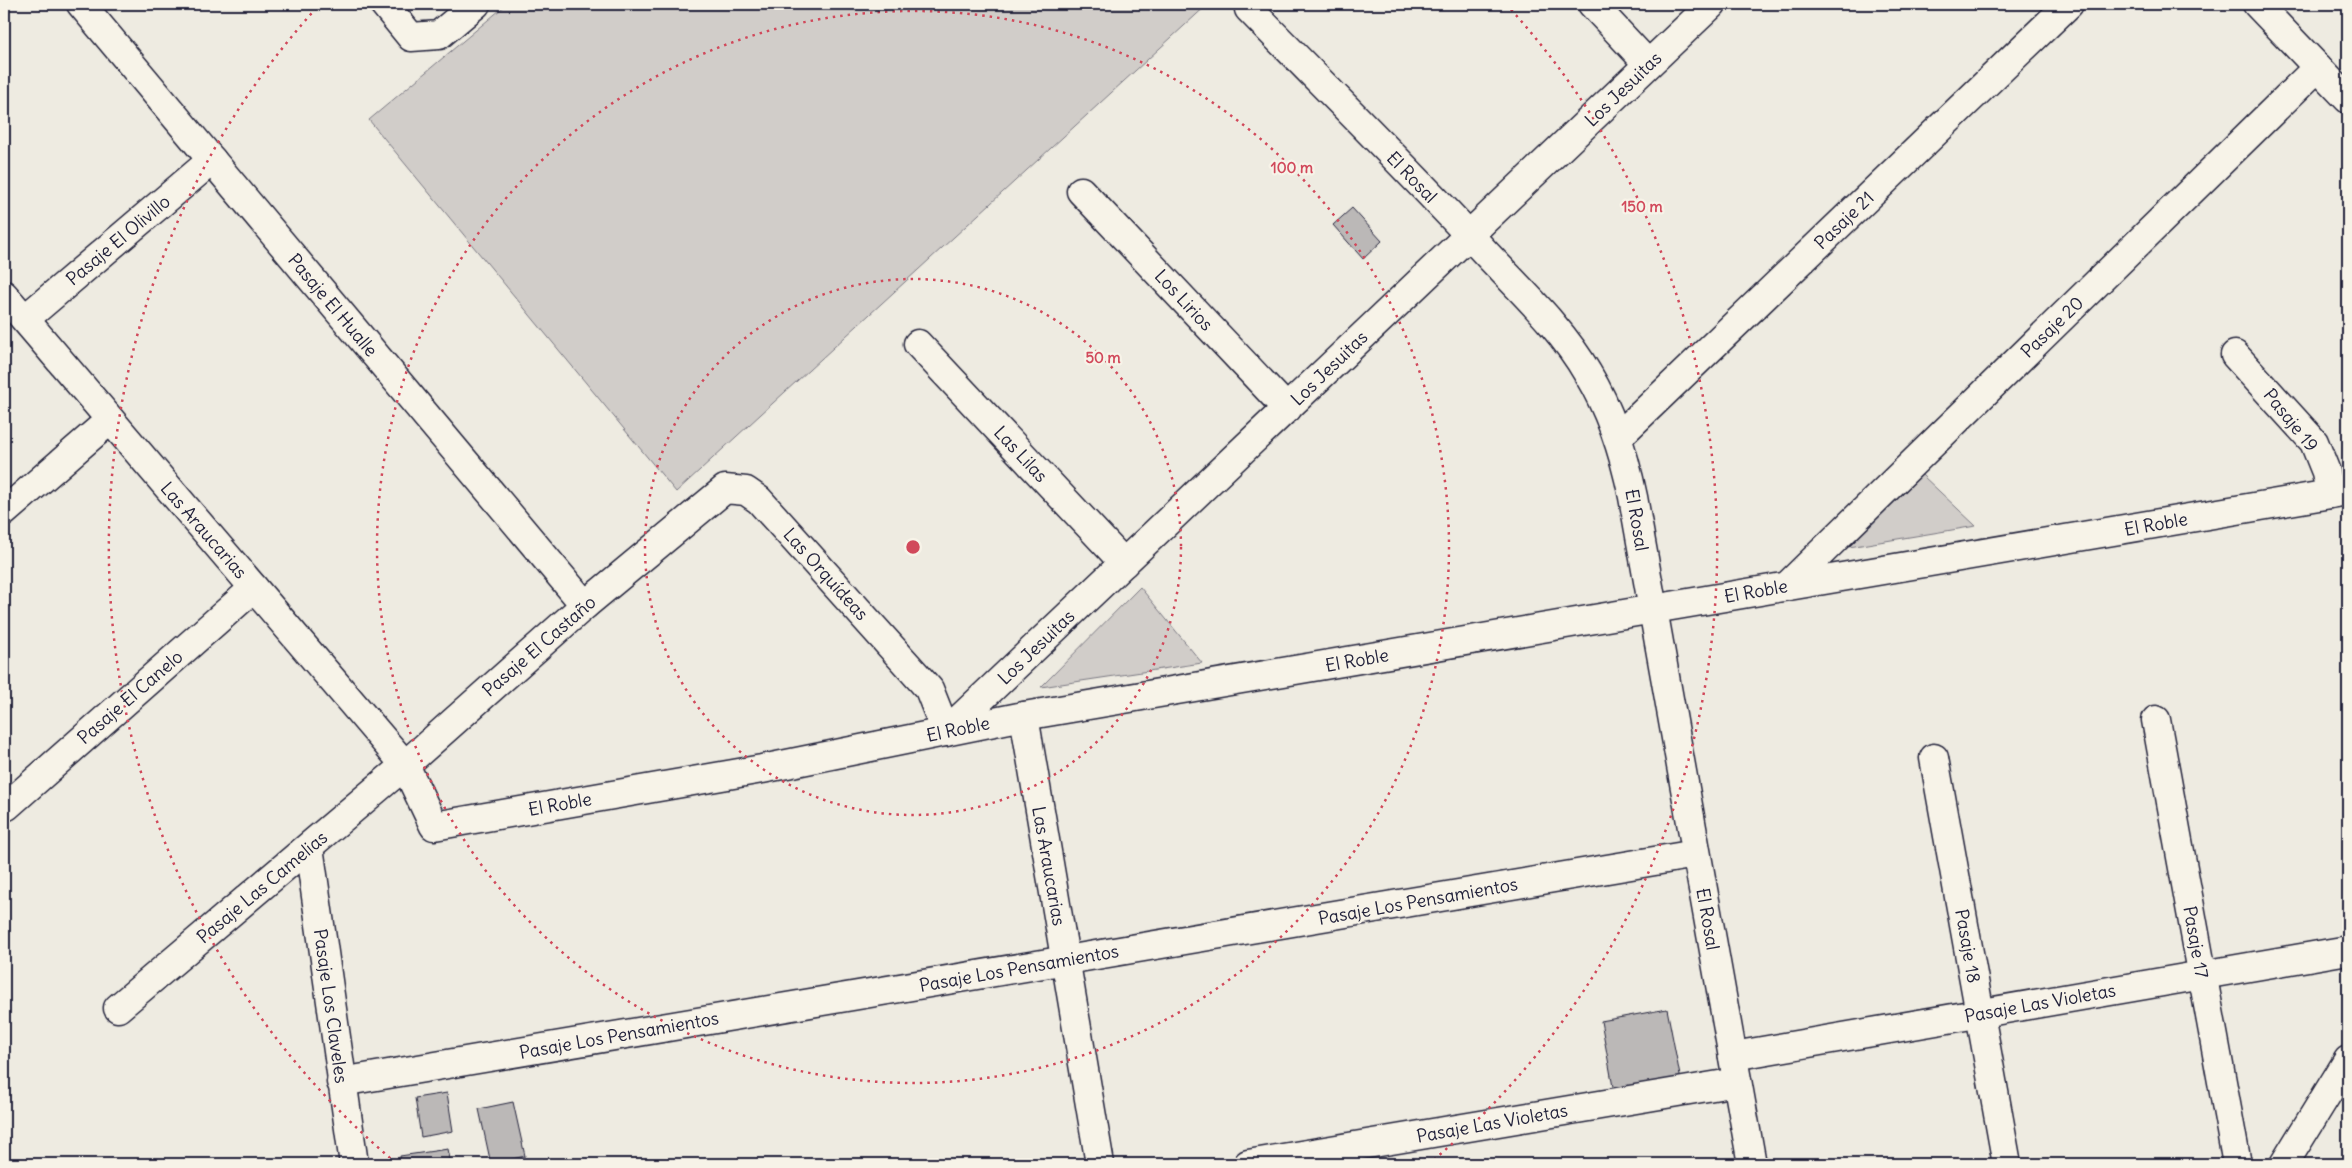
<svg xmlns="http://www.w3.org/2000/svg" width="2352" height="1168" font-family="Delius,sans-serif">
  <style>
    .green { fill: #d1cdc9; stroke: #7a7882 }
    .building { fill: #bbb8b7; stroke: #22223b }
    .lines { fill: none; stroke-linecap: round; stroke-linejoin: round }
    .street-casing { stroke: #22223b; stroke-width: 31 }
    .street { stroke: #f7f3e8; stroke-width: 28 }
    .ring { fill: none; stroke: #d1495b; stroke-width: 2.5; stroke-dasharray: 2.5 5 }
    .labels { text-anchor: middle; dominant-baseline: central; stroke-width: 4.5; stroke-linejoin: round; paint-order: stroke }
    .street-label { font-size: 18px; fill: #22223b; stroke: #f7f3e8 }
    .centre { fill: #d1495b; stroke: #f7f3e8; stroke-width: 2.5 }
    .ring-label { font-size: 15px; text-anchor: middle; font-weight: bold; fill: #d1495b; stroke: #f7f3e8; stroke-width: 4.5; stroke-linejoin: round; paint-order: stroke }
  </style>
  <rect width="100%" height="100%" fill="#eeebe1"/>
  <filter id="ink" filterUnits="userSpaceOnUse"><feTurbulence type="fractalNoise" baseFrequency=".02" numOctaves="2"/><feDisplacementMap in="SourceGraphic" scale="10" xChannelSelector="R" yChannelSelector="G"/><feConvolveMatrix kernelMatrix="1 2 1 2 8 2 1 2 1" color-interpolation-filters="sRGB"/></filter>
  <g filter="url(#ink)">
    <g class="green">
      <path d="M507,4H1208L676,492L369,120Z"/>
      <path d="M1922,475L1976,526L1849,547Z"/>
      <path d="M1140,587L1202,663L1041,687Z"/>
    </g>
    <g class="building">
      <path d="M1352,208L1382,241L1363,259L1333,225Z"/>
      <path d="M1667,1009L1682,1086L1615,1098L1601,1021Z"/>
      <path d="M447,1093L453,1131L421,1137L415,1098Z"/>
      <path d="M513,1102L525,1156L491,1164L479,1109Z"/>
      <path d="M448,1149L451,1164H401L400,1156Z"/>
    </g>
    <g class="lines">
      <defs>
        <g id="street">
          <path d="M81,4L585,605"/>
          <path d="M384,4L411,37L439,35L476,4"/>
          <path d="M1592,4L1648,64"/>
          <path d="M2257,4L2348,99"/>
          <path d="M1249,9C1327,89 1407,168 1483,250C1519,289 1561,327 1588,374C1611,412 1624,453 1633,497L1752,1164"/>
          <path d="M1081,191L1287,409"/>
          <path d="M4,295L405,765L434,826L762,769L1024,716L2348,491"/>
          <path d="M25,319L212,160"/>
          <path d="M918,344L1124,563"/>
          <path d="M2235,355L2314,442L2326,472L2330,494"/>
          <path d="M1618,437L2069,4"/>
          <path d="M4,512L110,420"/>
          <path d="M1787,586L2318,67"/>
          <path d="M1024,716L1100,1164"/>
          <path d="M2156,720L2237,1164"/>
          <path d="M1934,758L2007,1164"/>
          <path d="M7,806L254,588"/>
          <path d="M309,847L354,1164"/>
          <path d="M118,1008L405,765L585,605L725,489L746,491L759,500L929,689L946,732L1712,4"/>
          <path d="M1733,1056L2348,950"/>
          <path d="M341,1082L1696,854"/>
          <path d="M1248,1164L1737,1082"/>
          <path d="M2284,1164L2348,1060"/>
        </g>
      </defs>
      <use href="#street" class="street-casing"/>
      <use href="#street" class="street"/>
    </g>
  </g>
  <g class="ring">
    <circle cx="913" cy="547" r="268"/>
    <circle cx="913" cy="547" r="536"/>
    <path d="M396 1163A804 804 0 0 1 320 4M1506 4A804 804 0 0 1 1430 1163"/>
  </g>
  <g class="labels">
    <g class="street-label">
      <text transform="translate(1623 89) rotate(-44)">Los Jesuitas</text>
      <text transform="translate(1412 177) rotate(46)">El Rosal</text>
      <text transform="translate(1844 220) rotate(-44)">Pasaje 21</text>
      <text transform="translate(118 240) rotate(-40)">Pasaje El Olivillo</text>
      <text transform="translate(1184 300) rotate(47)">Los Lirios</text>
      <text transform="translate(333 305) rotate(50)">Pasaje El Hualle</text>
      <text transform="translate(2052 327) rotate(-44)">Pasaje 20</text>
      <text transform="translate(1329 368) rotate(-44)">Los Jesuitas</text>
      <text transform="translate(2291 420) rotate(51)">Pasaje 19</text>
      <text transform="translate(1021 454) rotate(47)">Las Lilas</text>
      <text transform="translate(1637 520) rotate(80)">El Rosal</text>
      <text transform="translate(2156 524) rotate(-10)">El Roble</text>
      <text transform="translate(204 530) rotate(49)">Las Araucarias</text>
      <text transform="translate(826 574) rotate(48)">Las Orquídeas</text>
      <text transform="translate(1756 591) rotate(-10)">El Roble</text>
      <text transform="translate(539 646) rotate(-41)">Pasaje El Castaño</text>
      <text transform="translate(1036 647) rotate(-44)">Los Jesuitas</text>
      <text transform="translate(1357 660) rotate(-10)">El Roble</text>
      <text transform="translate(130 697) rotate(-41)">Pasaje El Canelo</text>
      <text transform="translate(958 729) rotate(-12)">El Roble</text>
      <text transform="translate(560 804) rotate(-10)">El Roble</text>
      <text transform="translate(1049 866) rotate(80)">Las Araucarias</text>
      <text transform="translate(262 887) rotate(-40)">Pasaje Las Camelias</text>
      <text transform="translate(1418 901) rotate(-10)">Pasaje Los Pensamientos</text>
      <text transform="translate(1708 919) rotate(80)">El Rosal</text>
      <text transform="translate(2196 942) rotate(80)">Pasaje 17</text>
      <text transform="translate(1968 946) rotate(80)">Pasaje 18</text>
      <text transform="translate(1019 968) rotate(-10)">Pasaje Los Pensamientos</text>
      <text transform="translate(2040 1003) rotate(-10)">Pasaje Las Violetas</text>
      <text transform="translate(331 1006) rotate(82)">Pasaje Los Claveles</text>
      <text transform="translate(619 1035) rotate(-10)">Pasaje Los Pensamientos</text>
      <text transform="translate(1492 1123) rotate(-10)">Pasaje Las Violetas</text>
    </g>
  </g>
  <circle cx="913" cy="547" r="8" class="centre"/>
  <g class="ring-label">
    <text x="1292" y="173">100 m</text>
    <text x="1642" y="212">150 m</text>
    <text x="1103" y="363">50 m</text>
  </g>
  <rect width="2352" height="1168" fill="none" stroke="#f7f3e8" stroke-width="20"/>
  <rect x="10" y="10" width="2332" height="1148" fill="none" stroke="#22223b" stroke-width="2" filter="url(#ink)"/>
</svg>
